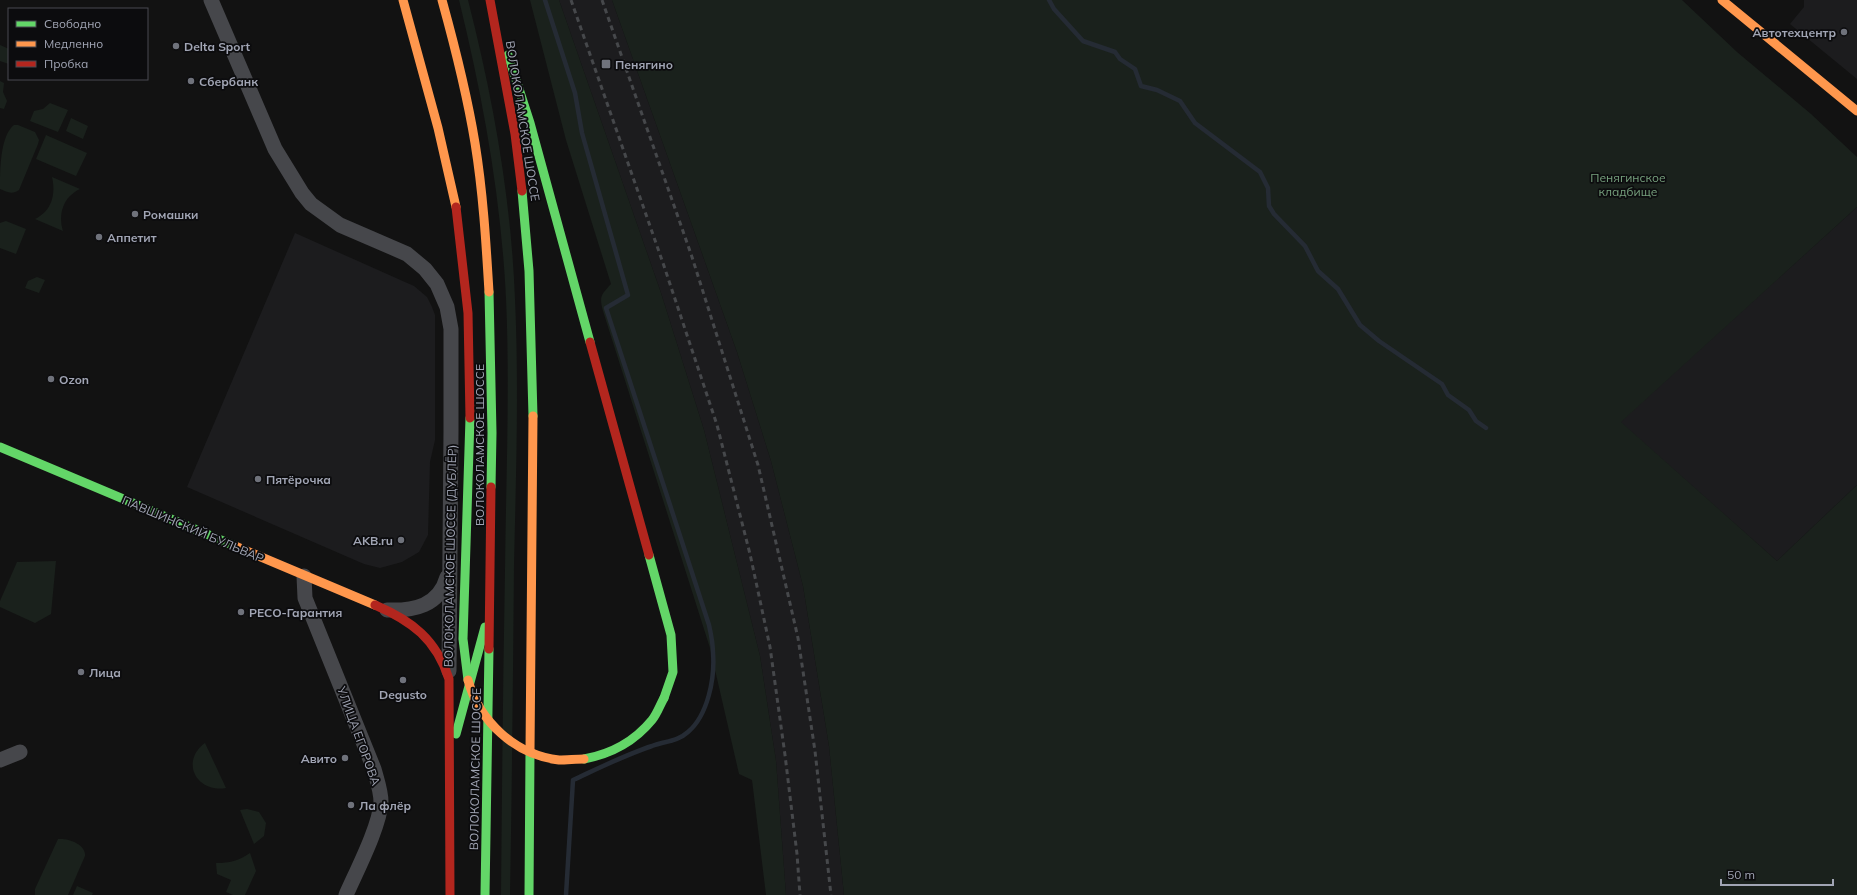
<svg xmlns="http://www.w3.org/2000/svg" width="1857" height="895" font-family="Mulish,sans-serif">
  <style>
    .built { fill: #1c1c1e }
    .green { fill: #1a211c }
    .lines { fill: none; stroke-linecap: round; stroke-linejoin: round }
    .stream { stroke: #252b34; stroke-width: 4.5 }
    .street { stroke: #46474b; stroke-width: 15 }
    .fast { stroke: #63d668; stroke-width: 9 }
    .slow { stroke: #ff974d; stroke-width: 9 }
    .jam { stroke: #b3261e; stroke-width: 9 }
    .rail { stroke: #46484b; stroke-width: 3; stroke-dasharray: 5 4; stroke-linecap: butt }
    .fast-bridge { stroke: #63d668; stroke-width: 9 }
    .slow-bridge { stroke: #ff974d; stroke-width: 9 }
    .jam-bridge { stroke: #b3261e; stroke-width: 9 }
    .poi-dot { fill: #6f727b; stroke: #0c0c0e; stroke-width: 1.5 }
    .labels { text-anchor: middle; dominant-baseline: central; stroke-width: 3.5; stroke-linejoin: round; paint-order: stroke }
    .poi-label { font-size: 12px; font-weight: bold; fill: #a1a5b4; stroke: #0c0c0e; text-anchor: start }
    .street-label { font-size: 12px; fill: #a1a5b4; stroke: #0c0c0e }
    .park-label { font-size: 12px; fill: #77a17e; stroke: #0c0c0e }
  </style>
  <rect width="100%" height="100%" fill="#121212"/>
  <g class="built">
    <path d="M559,0H612L737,352L771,461L803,586L829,746L844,895H786L776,761L760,656L704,430L661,293Z"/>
    <path d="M1804,0H1857V79L1790,24L1804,7Z"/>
    <path d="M1857,207V485L1777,561L1620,422Z"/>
    <path d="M295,233L414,286L427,297L432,307L435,315V440L430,462L428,535L419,552L402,562L380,568L364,564L187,487Z"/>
  </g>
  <g class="green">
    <path d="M459,0H468C493,98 511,197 515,299C519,387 516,476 514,565C513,675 512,785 510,895H501C502,787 503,678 505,570C506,479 510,389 506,298C501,197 483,98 459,0Z"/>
    <path d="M530,0H559L661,293L704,430L760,656L776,761L786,895H766L752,780L739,774L710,648L603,311C599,296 601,295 611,284L566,140Z"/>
    <path d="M612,0H1682L1737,52L1811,114L1857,157V207L1621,422L1777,561L1857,485V895H844L829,746L803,586L771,461L737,352Z"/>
    <path d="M0,45L9,49V64L0,61Z"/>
    <path d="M0,81L4,83L3,92L7,101L4,109L0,108Z"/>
    <path d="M50,103L68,110L58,132L30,121L34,111L43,109Z"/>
    <path d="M71,118L88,126L83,139L66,131Z"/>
    <path d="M14,125H18L35,132L39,140L38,144L19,190C12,195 7,192 0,189C0,170 0,136 14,125Z"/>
    <path d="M46,135L87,153L76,176L36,159Z"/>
    <path d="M52,177L80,189C63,197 58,214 63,231L35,219C52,211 56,194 52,177Z"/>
    <path d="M6,221L26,229L16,254L0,248V223Z"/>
    <path d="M37,277L45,280L39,293L25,288L28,281Z"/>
    <path d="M56,561L51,614L35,623L0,607V601L17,562Z"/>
    <path d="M205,743L226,788C196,793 180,761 205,743Z"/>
    <path d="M247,809L259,812L266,823L264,836L254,844L240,810Z"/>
    <path d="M58,839C68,838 86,844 85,856L68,895H35V889Z"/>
    <path d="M250,853L256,871L245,895H233L226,892L231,880L217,874L216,863C230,863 238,861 250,853Z"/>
    <path d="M77,886L93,893L92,895H73Z"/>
  </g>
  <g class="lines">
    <g class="stream">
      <path d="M545,0L575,93L582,133L628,295L606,308L709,625C711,634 713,644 713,653C715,678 708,715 688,732C677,742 664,741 652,746C625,755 599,768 573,780L566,895"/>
      <path d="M1049,0L1054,9L1083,41L1115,52L1120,59L1135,69L1141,86L1157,90L1180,101L1195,123L1260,172L1268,188L1269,206L1274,214L1305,246L1318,271L1338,289L1360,325L1379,341L1442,384L1448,395L1469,410L1476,421L1486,428"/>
    </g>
    <g class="street">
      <path d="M211,0L275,149L302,193L311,204L340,225L407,254L425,269L437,284L447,307L451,329V431L449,671"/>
      <path d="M304,576L305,598L374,769C377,780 381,791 381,802C380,826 356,872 346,895"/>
      <path d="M387,610C414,611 439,606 447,577"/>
      <path d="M0,760L20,752"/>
    </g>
    <g class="fast">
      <path d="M508,55L530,123L590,342"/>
      <path d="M522,191L529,271L533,416"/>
      <path d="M489,292L492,433L491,487"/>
      <path d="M0,447L235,546"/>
      <path d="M649,555L671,635L673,672L664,698"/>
      <path d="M456,734L485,627"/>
      <path d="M485,895L489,649"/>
      <path d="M529,895L530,751"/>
    </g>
    <g class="slow">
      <path d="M403,0L438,128L456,207"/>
      <path d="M442,0C455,47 467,94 475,143C483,192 486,242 489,292"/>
      <path d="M1722,0L1857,111"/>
      <path d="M235,546L375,605"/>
      <path d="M530,751L533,416"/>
    </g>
    <g class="jam">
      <path d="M490,0L515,134L522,191"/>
      <path d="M590,342L649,555"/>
      <path d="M375,605C412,621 436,639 449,679L450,895"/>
      <path d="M489,649L491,487"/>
    </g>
    <g class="rail">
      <path d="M571,0L664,266L717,425L750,554L770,647L785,755L797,854L800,895"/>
      <path d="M602,0L692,257L758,465L798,638L815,751L831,895"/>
    </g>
    <g class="fast-bridge">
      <path d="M468,680L463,639L470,418"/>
      <path d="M584,759C611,754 634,742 652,720C657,714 660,705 664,698"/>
    </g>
    <path class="slow-bridge" d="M468,680C479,721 515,755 559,760C567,760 576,759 584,759"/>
    <path class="jam-bridge" d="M456,207L468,313L470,418"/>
  </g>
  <g class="poi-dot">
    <circle cx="1844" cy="32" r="4"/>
    <circle cx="176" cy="46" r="4"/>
    <rect x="601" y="59" width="10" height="10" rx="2"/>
    <circle cx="191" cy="81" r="4"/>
    <circle cx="135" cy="214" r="4"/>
    <circle cx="99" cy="237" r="4"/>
    <circle cx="51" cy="379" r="4"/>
    <circle cx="258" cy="479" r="4"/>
    <circle cx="401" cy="540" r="4"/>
    <circle cx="241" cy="612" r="4"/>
    <circle cx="81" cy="672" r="4"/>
    <circle cx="403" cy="680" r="4"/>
    <circle cx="345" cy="758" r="4"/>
    <circle cx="351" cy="805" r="4"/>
  </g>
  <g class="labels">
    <g class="poi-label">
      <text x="1836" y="32" text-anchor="end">Автотехцентр</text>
      <text x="184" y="46">Delta Sport</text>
      <text x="615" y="64">Пенягино</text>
      <text x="199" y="81">Сбербанк</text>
      <text x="143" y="214">Ромашки</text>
      <text x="107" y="237">Аппетит</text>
      <text x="59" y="379">Ozon</text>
      <text x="266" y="479">Пятёрочка</text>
      <text x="393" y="540" text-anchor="end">AKB.ru</text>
      <text x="249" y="612">РЕСО-Гарантия</text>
      <text x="89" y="672">Лица</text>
      <text x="403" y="694" text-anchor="middle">Degusto</text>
      <text x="337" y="758" text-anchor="end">Авито</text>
      <text x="359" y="805">Ла флёр</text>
    </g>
    <g class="street-label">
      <text transform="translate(523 121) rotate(81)">ВОЛОКОЛАМСКОЕ ШОССЕ</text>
      <text transform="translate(479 445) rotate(-90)">ВОЛОКОЛАМСКОЕ ШОССЕ</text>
      <text transform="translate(193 529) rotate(23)">ПАВШИНСКИЙ БУЛЬВАР</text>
      <text transform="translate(450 556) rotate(-89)">ВОЛОКОЛАМСКОЕ ШОССЕ (ДУБЛЁР)</text>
      <text transform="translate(359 736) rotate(70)">УЛИЦА ЕГОРОВА</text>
      <text transform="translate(475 769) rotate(-89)">ВОЛОКОЛАМСКОЕ ШОССЕ</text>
    </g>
    <g class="park-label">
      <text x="1628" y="177">Пенягинское<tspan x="1628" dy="14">кладбище</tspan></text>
    </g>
  </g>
  <rect x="8" y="8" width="140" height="72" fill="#0c0c0e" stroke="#484950"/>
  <rect x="16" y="21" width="20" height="6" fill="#63d668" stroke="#484950"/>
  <text x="44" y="28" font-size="12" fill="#a1a5b4">Свободно</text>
  <rect x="16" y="41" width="20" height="6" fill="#ff974d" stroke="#484950"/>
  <text x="44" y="48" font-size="12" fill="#a1a5b4">Медленно</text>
  <rect x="16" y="61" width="20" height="6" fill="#b3261e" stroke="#484950"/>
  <text x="44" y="68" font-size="12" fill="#a1a5b4">Пробка</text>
  <path d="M1721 879v6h112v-6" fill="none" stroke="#a1a5b4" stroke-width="2"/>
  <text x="1727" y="879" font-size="12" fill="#a1a5b4" stroke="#0c0c0e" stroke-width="3" paint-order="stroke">50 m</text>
</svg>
